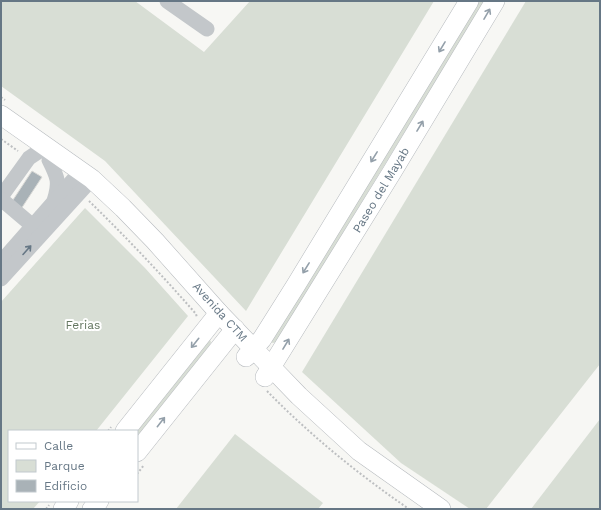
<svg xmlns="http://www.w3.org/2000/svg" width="601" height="510" font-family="'Work Sans',sans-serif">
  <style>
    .green { fill: #d8ded5 }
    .building { fill: #a9b2b7; stroke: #d9d9d6 }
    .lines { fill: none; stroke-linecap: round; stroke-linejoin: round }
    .major-casing { stroke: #b6babe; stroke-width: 20 }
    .path { stroke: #bdbfc1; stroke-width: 2; stroke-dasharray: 2 2; stroke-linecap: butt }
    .minor { stroke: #c3c7ca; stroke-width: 15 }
    .major { stroke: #fff; stroke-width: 19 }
    .oneway { stroke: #94a0aa }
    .oneway2 { stroke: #667785 }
    .labels { text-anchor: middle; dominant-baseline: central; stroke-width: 4; stroke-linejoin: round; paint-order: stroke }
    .street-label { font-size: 12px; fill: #667785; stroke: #fff }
    .park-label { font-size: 12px; fill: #657761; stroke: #fff }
  </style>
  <rect width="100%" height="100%" fill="#f7f7f4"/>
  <g class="green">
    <path d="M1,1H135L204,52L250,1H434L246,311L105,161L1,86Z"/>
    <path d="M479,1H485L276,342L273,343L271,342Z"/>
    <path d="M526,1H600V364L486,509H470L401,463L302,372Z"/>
    <path d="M85,208L145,268L188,316L96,431H9V501H40L33,509H1V302Z"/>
    <path d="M210,340L211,342L210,345L137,437V431L207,342Z"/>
    <path d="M600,419V509H531Z"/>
    <path d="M235,434L323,503L318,509H176Z"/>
  </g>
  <path class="building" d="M32,171L42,177L21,209L11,203Z"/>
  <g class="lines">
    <defs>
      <g id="major">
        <path d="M1,115L92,179L123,208L155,241L219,313L299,396L359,451L441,509"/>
        <path d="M246,357L262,339L296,285L469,1"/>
        <path d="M265,377L392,172L495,1"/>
        <path d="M125,431L219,313"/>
        <path d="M137,452L235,329"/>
        <path d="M63,509L69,501"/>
        <path d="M92,509L99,501"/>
      </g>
    </defs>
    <use href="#major" class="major-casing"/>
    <g class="path">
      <path d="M1,97L5,100"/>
      <path d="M1,139L18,151"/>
      <path d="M89,201C126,237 162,275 196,314L197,318"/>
      <path d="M267,391C310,435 358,474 409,509"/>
      <path d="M108,431L111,427"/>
      <path d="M137,474L144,465"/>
      <path d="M46,509L49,505"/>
    </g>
    <g class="minor">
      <path d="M167,1L207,29"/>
      <path d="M49,160C58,178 60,182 54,201"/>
      <path d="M1,197L29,158L38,152L43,143"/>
      <path d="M1,199L40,232"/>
      <path d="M1,262L81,171"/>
      <path d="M1,279L92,179"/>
    </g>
    <use href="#major" class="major"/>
  </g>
  <defs><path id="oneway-shaft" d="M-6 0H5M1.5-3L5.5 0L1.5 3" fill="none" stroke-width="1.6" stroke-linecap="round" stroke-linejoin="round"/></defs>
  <g class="oneway">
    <use href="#oneway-shaft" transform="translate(487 14) rotate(-60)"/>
    <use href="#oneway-shaft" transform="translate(442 47) rotate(121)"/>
    <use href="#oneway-shaft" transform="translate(420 126) rotate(-59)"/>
    <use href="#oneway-shaft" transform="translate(374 157) rotate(122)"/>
    <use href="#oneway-shaft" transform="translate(306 268) rotate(122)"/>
    <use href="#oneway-shaft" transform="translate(195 343) rotate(129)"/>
    <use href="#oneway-shaft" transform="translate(286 344) rotate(-59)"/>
    <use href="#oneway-shaft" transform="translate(161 422) rotate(-52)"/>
  </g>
  <use class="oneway2" href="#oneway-shaft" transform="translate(27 250) rotate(-48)"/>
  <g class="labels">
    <g class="street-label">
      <text transform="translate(381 190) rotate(-59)">Paseo del Mayab</text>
      <text transform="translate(220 312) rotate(48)">Avenida CTM</text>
    </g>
    <g class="park-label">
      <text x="83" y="325">Ferias</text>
    </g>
  </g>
  <rect width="601" height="510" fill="none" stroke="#667785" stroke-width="4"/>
  <rect x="8" y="430" width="130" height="72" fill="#ffffff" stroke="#c2c9ce"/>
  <rect x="16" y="443" width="20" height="6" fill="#ffffff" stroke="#c2c9ce"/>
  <text x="44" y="450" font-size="12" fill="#667785">Calle</text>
  <rect x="16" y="460" width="20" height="12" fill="#d8ded5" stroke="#c2c9ce"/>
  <text x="44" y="470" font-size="12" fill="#667785">Parque</text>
  <rect x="16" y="480" width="20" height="12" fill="#a9b2b7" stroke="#c2c9ce"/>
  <text x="44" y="490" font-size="12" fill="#667785">Edificio</text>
</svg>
